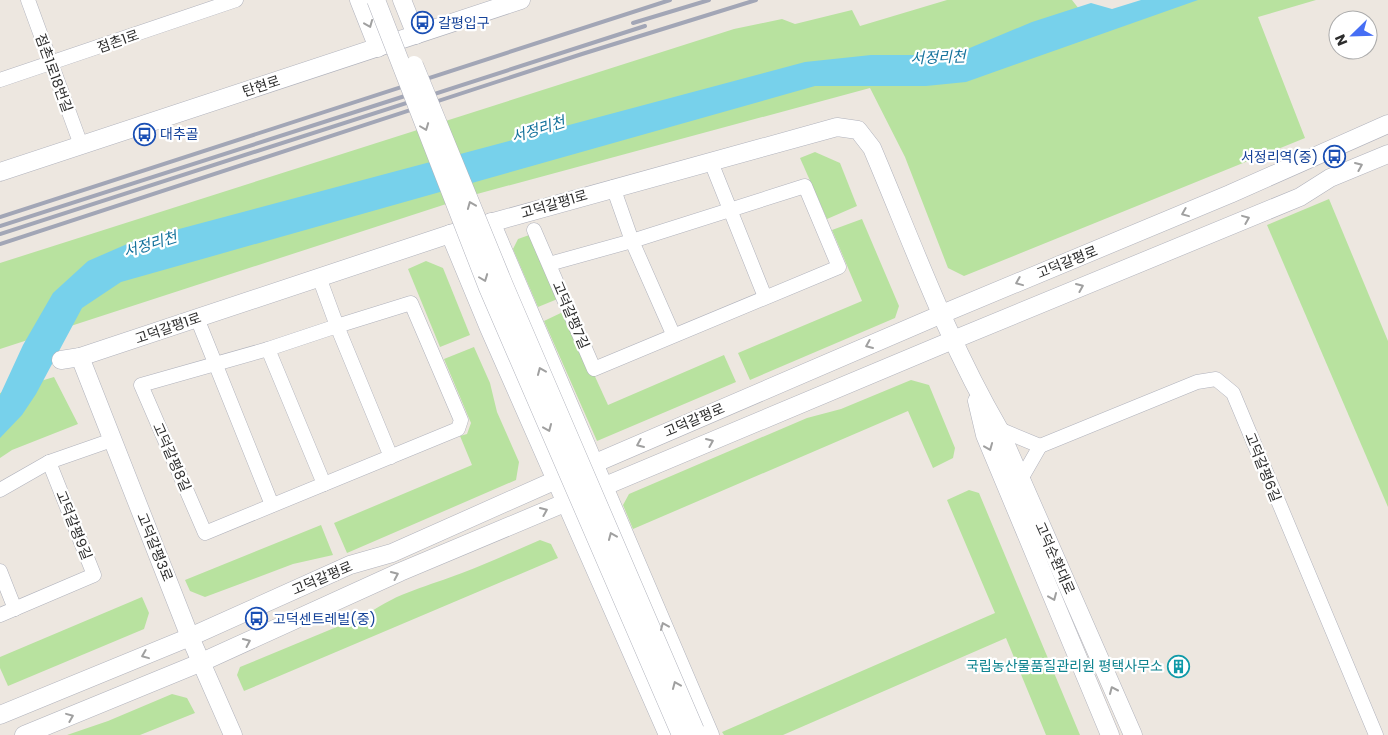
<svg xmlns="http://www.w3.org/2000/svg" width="1388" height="735" font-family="Poppins,'Noto Sans KR',sans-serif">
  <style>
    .green { fill: #b8e29f }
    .water { fill: #77d1eb }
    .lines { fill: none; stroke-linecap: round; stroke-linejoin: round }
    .minor-casing { stroke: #b0b2bc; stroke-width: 15 }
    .tertiary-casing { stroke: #b0b2bc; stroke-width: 19 }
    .minor { stroke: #fff; stroke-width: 14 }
    .tertiary { stroke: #fff; stroke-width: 18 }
    .rail { stroke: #a2a6b6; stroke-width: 4 }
    .tertiary-bridge-casing { stroke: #b0b2bc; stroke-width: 19; stroke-linecap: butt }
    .tertiary-bridge { stroke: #fff; stroke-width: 18 }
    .oneway { stroke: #a0a0a0 }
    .labels { text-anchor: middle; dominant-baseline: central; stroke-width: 4.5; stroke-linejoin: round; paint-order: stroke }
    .transit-label { font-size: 14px; fill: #164399; stroke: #fff; text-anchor: start }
    .street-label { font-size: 14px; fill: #2d2d2d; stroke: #fff }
    .culture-label { font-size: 14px; fill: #0d838f; stroke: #fff; text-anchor: end }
    .water-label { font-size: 15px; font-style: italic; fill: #12719b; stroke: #fff }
  </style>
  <rect width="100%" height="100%" fill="#ede7e0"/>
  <g class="green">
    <path d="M947,0H1072L1093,27L1166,0H1316L1258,17L1305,138L964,276L948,268L905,157L870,88L477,194L0,349V263L734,29L782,19L795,24L852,10L860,26Z"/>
    <path d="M815,152L840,163L857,206L827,219L800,158Z"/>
    <path d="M1329,199L1388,341V507L1267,225Z"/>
    <path d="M862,219L899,306L895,318L750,380L738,353L862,301L832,230Z"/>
    <path d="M532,234L560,298L538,307L513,249L518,239Z"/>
    <path d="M426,261L443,268L470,335L440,347L408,269Z"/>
    <path d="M565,311L608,405L724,355L736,382L597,441L544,321Z"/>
    <path d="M474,347L490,383L497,412L519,462L516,480L347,553L334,523L472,465L460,436L467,434L471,423L444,359Z"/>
    <path d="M54,377L78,424L12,450L0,458V393Z"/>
    <path d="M911,380L929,385L955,448L953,458L933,468L908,411L633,529L623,505L629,494L807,418L841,409Z"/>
    <path d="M969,490L979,493L1080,735H1046L1006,638L783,735H724L722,732L995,613L947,500Z"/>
    <path d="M321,525L333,555L293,564L205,597L190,591L185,580Z"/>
    <path d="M540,540L551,544L558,558L244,691L237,675L240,667L368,614C398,592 429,586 462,573C489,563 514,551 540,540Z"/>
    <path d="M142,597L149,613L144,629L8,686L0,668V657Z"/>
    <path d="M172,694L187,698L195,713L140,735H67L108,721Z"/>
  </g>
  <path class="water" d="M1141,0H1198L966,82L926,86H815L121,282L82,308L36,394L22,415L0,438V395L23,345L53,293L88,261L134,241L805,62L871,55H953L1032,22L1091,3L1112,9Z"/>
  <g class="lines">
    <defs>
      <g id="minor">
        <path d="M28,0L81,145"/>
        <path d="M0,80L236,0"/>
        <path d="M711,162L765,297"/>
        <path d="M613,187L632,241L673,334"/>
        <path d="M534,230L594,369L839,267L805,186L632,241L549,264"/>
        <path d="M319,277L337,326L268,349L141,385L205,533L458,429L461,420L411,303L337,326L391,457"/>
        <path d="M197,318L272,505"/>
        <path d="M268,349L324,484"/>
        <path d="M999,429L1040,446"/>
        <path d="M1040,446L1197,382L1216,379L1233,393L1376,735"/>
        <path d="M1021,479L1040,446"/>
        <path d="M0,490L49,462L112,440"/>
        <path d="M0,571L15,609"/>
        <path d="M0,615L94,575L49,462"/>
      </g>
      <g id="tertiary">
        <path d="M359,0L378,48"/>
        <path d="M402,0L416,35"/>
        <path d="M0,172L521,0"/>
        <path d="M491,222L710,735"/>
        <path d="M450,234L489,328L668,735"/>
        <path d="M80,357L190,637L233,735"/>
        <path d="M61,360L80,357L450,234L837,127L858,130L872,148C912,242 947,340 999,429L1133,735"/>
        <path d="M977,401L985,435L1110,735"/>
        <path d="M0,715L190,637L350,565L392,553L556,480L942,314L1230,194L1388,124"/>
        <path d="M24,735L202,662L400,572L953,340L1300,197L1330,178L1388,154"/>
      </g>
    </defs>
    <use href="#minor" class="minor-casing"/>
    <use href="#tertiary" class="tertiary-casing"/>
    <use href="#minor" class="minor"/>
    <use href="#tertiary" class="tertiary"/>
    <g class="rail">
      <path d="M633,23L709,0"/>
      <path d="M0,217L670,0"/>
      <path d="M0,226L405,96"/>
      <path d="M0,234L645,26"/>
      <path d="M0,244L582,54L756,0"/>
    </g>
    <defs>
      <g id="tertiary-bridge">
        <path d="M376,0L488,288L681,735"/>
        <path d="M414,65L504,285L695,730"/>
      </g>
    </defs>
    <use href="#tertiary-bridge" class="tertiary-bridge-casing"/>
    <use href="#tertiary-bridge" class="tertiary-bridge"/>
  </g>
  <defs><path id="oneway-chevron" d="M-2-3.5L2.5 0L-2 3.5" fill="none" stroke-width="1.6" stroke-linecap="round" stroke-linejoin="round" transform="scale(1.25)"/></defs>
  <g class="oneway">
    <use href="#oneway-chevron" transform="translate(369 24) rotate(68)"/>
    <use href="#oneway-chevron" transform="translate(425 127) rotate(69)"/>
    <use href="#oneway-chevron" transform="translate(1359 166) rotate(-23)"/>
    <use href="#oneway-chevron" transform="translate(471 205) rotate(-112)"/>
    <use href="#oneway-chevron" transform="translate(1185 213) rotate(158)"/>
    <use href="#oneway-chevron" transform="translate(1246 219) rotate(-22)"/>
    <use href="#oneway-chevron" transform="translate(484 278) rotate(69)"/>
    <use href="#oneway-chevron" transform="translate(1019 282) rotate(158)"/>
    <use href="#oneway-chevron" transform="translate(1080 287) rotate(-23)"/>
    <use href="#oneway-chevron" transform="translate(869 345) rotate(157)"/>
    <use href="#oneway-chevron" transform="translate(541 371) rotate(-113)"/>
    <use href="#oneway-chevron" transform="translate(548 428) rotate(67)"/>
    <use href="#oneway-chevron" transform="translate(710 442) rotate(-23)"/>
    <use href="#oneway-chevron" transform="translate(640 444) rotate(157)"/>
    <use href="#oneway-chevron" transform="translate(989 447) rotate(68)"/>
    <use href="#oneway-chevron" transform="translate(544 511) rotate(-23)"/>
    <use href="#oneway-chevron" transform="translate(612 536) rotate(-113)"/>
    <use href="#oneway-chevron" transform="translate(395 575) rotate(-24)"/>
    <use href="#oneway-chevron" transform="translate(1053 597) rotate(67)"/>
    <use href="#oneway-chevron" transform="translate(664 626) rotate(-113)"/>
    <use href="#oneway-chevron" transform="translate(247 642) rotate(-24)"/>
    <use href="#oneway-chevron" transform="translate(145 655) rotate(158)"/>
    <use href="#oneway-chevron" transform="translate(676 685) rotate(-113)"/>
    <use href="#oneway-chevron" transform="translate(1113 690) rotate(-114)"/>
    <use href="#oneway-chevron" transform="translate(70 717) rotate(-22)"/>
  </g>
  <defs>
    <symbol id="bus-ring" viewBox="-11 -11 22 22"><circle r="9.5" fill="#fff" stroke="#1a4fb4" stroke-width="1.5"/><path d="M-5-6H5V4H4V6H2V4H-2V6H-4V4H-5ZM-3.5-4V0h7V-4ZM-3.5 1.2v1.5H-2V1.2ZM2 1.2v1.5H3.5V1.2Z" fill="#1a4fb4"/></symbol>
    <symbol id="building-ring" viewBox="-11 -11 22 22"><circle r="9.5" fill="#fff" stroke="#0f9aa8" stroke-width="1.5"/><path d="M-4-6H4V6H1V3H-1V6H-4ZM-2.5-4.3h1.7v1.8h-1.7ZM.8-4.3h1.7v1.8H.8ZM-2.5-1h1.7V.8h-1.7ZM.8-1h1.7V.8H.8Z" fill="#0f9aa8"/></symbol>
  </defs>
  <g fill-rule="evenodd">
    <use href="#bus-ring" x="410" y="10" width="25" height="25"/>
    <use href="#bus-ring" x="132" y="122" width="25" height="25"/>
    <use href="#bus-ring" x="1322" y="144" width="25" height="25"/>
    <use href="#bus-ring" x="244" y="606" width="25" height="25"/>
    <use href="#building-ring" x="1166" y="654" width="25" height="25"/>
  </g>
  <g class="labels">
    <g class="transit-label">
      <text x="438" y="23">갈평입구</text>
      <text x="160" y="134">대추골</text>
      <text x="1318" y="157" text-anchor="end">서정리역(중)</text>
      <text x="273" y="619">고덕센트레빌(중)</text>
    </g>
    <g class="street-label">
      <text transform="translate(118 41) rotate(-19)">점촌1로</text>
      <text transform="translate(54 73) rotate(70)">점촌1로18번길</text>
      <text transform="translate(261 86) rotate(-18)">탄현로</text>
      <text transform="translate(554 204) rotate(-16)">고덕갈평1로</text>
      <text transform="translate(1067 262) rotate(-22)">고덕갈평로</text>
      <text transform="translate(571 315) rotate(67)">고덕갈평7길</text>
      <text transform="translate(168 328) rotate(-19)">고덕갈평1로</text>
      <text transform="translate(694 420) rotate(-23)">고덕갈평로</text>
      <text transform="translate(172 457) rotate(66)">고덕갈평8길</text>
      <text transform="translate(1263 467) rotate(68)">고덕갈평6길</text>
      <text transform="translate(74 525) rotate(68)">고덕갈평9길</text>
      <text transform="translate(155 547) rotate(68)">고덕갈평3로</text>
      <text transform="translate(1055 558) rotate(66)">고덕순환대로</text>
      <text transform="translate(322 578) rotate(-23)">고덕갈평로</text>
    </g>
    <g class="culture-label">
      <text x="1163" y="666">국립농산물품질관리원 평택사무소</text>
    </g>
    <g class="water-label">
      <text transform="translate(938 57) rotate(-2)">서정리천</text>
      <text transform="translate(538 129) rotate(-17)">서정리천</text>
      <text transform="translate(150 244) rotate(-17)">서정리천</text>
    </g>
  </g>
  <g transform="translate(1353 35) rotate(247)"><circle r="24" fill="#ffffff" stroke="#ababab"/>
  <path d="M0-4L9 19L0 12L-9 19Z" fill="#466ef4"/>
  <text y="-8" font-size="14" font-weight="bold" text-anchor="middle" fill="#2d2d2d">N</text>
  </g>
</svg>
